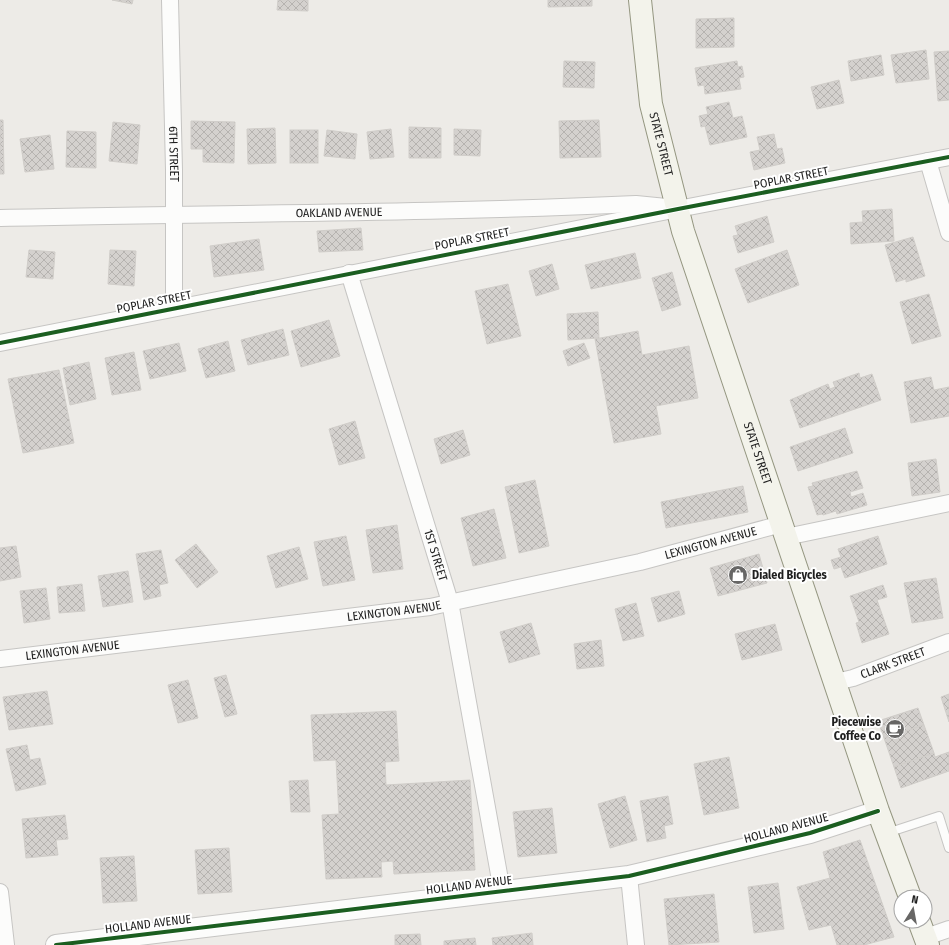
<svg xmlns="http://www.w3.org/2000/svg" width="949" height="945" font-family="'Fira Sans Condensed',sans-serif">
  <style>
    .building { fill: url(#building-cross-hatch); stroke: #d0cdc9 }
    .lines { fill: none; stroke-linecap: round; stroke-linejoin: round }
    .service-casing { stroke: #c6c5c3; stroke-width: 10 }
    .minor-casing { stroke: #c6c5c3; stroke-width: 18 }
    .tertiary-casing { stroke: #c6c5c3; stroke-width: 22 }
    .secondary-casing { stroke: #949680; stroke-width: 24 }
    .service { stroke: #fcfcfb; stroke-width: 8 }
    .minor { stroke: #fcfcfb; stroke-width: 16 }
    .tertiary { stroke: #fcfcfb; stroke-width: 20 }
    .secondary { stroke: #f3f3eb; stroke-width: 22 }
    .cycleway-casing { stroke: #fff; stroke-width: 6 }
    .cycleway { stroke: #1b5e20; stroke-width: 4 }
    .labels { text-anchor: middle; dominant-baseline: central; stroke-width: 4; stroke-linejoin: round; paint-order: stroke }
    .street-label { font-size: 12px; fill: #1f1f1f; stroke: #fff }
    .poi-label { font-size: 12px; font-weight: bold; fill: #1f1f1f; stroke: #fff; text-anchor: start }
  </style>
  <defs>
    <pattern id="building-cross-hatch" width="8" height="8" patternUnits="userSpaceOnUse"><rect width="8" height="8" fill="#d4d1ce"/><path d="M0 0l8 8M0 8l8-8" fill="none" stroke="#b6b3b0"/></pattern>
  </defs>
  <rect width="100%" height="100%" fill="#edebe7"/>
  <g class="building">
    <path d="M112,0H133L132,4Z"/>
    <path d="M278,0H308V11L277,10Z"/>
    <path d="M548,0H592V6L548,7Z"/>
    <path d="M734,18V47L696,48V19Z"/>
    <path d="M926,50L929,79L896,83L891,55Z"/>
    <path d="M949,51V100L938,101L934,52Z"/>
    <path d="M881,55L884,75L851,81L848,61Z"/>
    <path d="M564,61L595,62L594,88L563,87Z"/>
    <path d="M737,61L738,67L742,66L744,77L739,78L741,89L705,94L704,85L698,86L695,68Z"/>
    <path d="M839,80L844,103L817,109L811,87Z"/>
    <path d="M729,102L733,118L742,116L747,137L710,145L705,126L701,127L699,116L708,114L706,107Z"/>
    <path d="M0,120H3L4,174H0Z"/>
    <path d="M599,120L601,157L560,158L559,121Z"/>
    <path d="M191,121L235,122L234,163L203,162V149H191Z"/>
    <path d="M113,122L140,125L137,164L109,161Z"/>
    <path d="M409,127L441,128V158H409Z"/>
    <path d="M275,128L276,163L248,164L247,129Z"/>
    <path d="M391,129L394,157L370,159L367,132Z"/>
    <path d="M454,129L481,130L480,156L454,155Z"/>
    <rect x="290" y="130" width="28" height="33"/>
    <path d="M327,130L357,134L355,159L324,156Z"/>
    <path d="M67,131L96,132V168L66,167Z"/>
    <path d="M774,134L777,149L782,148L785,163L754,170L750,152L760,150L757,137Z"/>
    <path d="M50,135L54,169L25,172L20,139Z"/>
    <path d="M892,209L894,241L851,244L850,223L863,222L862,211Z"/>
    <path d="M767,216L774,242L738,253L733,236L738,235L735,226Z"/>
    <path d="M361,228L363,250L319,252L317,231Z"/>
    <path d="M913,237L925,276L906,282V279L896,282L885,245Z"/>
    <path d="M259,239L264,270L214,277L210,246Z"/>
    <path d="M29,250L55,252L53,279L26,277Z"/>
    <path d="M110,250L136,251L134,286L108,284Z"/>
    <path d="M787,250L799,285L748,303L735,269Z"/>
    <path d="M635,253L641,278L591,289L585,265Z"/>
    <path d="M552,264L559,289L536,296L529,271Z"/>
    <path d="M672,272L681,305L662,311L652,278Z"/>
    <path d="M508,284L521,336L487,344L475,291Z"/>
    <path d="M929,294L941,336L912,344L900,302Z"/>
    <path d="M598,312L599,338L568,340L567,314Z"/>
    <path d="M329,320L340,356L301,367L291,331Z"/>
    <path d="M283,329L289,355L248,365L241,340Z"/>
    <path d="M638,331L642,355L689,346L698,398L656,406L661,434L614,443L595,339Z"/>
    <path d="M228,341L235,371L206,378L198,349Z"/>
    <path d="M179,343L186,371L150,379L143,351Z"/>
    <path d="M584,343L590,358L568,366L563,351Z"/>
    <path d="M134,352L141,390L112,395L105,358Z"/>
    <path d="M89,362L96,399L70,405L63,368Z"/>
    <path d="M59,370L74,443L23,453L8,379Z"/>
    <path d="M859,373L860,378L872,374L881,400L800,428L790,400L828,384L830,389L835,387L833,382Z"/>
    <path d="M931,377L934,390L949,387V416L911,423L904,382Z"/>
    <path d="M355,421L365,458L339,465L329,429Z"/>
    <path d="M845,428L853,453L798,471L790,447Z"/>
    <path d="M463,430L470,455L441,464L434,439Z"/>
    <path d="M936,459L940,492L912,496L908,463Z"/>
    <path d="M857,471L863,488L850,492L851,497L863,493L867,505L837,514L836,511L823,515L822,514L817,515L808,487L813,486L812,483Z"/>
    <path d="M535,480L549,546L519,553L505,487Z"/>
    <path d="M743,486L748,512L666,528L661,502Z"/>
    <path d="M494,509L506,558L473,566L461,518Z"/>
    <path d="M397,525L403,569L373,573L366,530Z"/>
    <path d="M346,536L355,580L323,586L314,542Z"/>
    <path d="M878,536L887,564L845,578L841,567L834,569L831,560L841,557L838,549Z"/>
    <path d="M196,544L218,572L197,588L175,560Z"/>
    <path d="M16,546L21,577L0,581V548Z"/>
    <path d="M299,547L308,579L276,588L267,556Z"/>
    <path d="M161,550L168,583L159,585L161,596L144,600L136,554Z"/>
    <path d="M759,554L767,583L718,596L710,568Z"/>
    <path d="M128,571L133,602L103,607L98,576Z"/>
    <path d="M936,578L943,618L912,623L904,583Z"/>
    <path d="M82,584L85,611L59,613L57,587Z"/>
    <path d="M883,585L887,597L877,600L889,634L862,643L856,623L859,622L850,596Z"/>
    <path d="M46,588L50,619L24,623L20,591Z"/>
    <path d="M679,591L685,614L658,622L651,598Z"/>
    <path d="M636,603L644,636L623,641L615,609Z"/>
    <path d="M531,623L540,654L509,663L500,632Z"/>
    <path d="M775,624L782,650L742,660L735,634Z"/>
    <path d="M601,640L604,666L577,669L574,644Z"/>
    <path d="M226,675L237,714L225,717L214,678Z"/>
    <path d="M188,680L198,718L178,723L168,685Z"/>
    <path d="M47,691L53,724L9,730L3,697Z"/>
    <path d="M949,694V722L941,697Z"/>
    <path d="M918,708L924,725L884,738L878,721Z"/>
    <path d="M396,711L399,761L385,762L386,785L470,780L475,870L394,874L393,861L381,862L382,877L326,879L322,815L339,814L336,760L314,761L311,715Z"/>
    <path d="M924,725L934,753L894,767L884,738Z"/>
    <path d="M27,745L30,760L40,758L46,784L16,791L6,749Z"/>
    <path d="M949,752V771L901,788L894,767L934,753L935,757Z"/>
    <path d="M729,757L739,808L704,815L694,764Z"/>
    <path d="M308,780L310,812H291L289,781Z"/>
    <path d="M625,796L637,840L610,848L598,804Z"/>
    <path d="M668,796L673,824L664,826L666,838L647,842L640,801Z"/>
    <path d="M552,808L557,853L518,857L513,812Z"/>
    <path d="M65,815L68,839L56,840L58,855L26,858L22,819Z"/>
    <path d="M860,840L894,937L864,945H837L831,925L809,930L797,887L830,878L823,852Z"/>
    <path d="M229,848L232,892L198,894L195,850Z"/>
    <path d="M134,856L137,901L103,903L100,858Z"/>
    <path d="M778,883L784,929L754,933L748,887Z"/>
    <path d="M714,894L719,942L669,945L664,899Z"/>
    <path d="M532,933L533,945H493L492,938Z"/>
    <path d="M420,934L421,945H395V935Z"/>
    <path d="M475,938L476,945H444V941Z"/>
  </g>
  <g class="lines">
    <defs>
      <path id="service" d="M887,833L939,816L949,848"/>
      <g id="minor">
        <path id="s1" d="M170,0L174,170V308"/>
        <path d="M928,161L949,233"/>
        <path id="s2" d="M0,218C212,213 424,214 636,204L666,207"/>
        <path id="s3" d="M349,273L450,602L502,891"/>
        <path d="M0,343L678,209L949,157"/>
        <path d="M786,537L949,503"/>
        <path id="s4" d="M0,659L430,607L640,562L774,526L780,522"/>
        <path id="s5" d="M836,682L853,678L949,642"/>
        <path d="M629,876L636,945"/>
        <path d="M0,892L6,945"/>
        <path d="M926,937L949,929"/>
      </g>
      <path id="tertiary" d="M56,945L629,876L810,833L878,811"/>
      <g id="secondary">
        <path id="s6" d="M640,0L651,104L683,231L878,811L910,897"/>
        <path d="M919,921L928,945"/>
      </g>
    </defs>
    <use href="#service" class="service-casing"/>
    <use href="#minor" class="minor-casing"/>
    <use href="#tertiary" class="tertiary-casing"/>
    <use href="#secondary" class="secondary-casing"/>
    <use href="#service" class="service"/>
    <use href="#minor" class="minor"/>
    <use href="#tertiary" class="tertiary"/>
    <use href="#secondary" class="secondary"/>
    <defs>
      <g id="cycleway">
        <path d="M0,343L678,209L949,157"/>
        <path d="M56,945L629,876L810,833L878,811"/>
      </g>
    </defs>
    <use href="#cycleway" class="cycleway-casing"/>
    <use href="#cycleway" class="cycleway"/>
  </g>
  <defs>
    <symbol id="shop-disc" viewBox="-11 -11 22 22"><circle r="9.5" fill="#676665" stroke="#fff"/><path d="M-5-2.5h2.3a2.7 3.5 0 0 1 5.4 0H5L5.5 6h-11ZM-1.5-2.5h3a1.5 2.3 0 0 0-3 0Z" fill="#fff"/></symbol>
    <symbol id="cafe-disc" viewBox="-11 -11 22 22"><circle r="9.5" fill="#676665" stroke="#fff"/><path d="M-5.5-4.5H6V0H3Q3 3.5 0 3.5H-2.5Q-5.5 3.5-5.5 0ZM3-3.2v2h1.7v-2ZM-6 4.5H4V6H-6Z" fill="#fff"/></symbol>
  </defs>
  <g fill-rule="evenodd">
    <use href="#shop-disc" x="727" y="564" width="22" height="22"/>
    <use href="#cafe-disc" x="884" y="718" width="22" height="22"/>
  </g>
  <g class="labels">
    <g class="street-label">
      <text stroke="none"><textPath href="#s6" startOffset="146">STATE STREET</textPath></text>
      <text stroke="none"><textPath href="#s1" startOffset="154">6TH STREET</textPath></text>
      <text transform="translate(791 178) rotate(-11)">POPLAR STREET</text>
      <text stroke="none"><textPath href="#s2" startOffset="339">OAKLAND AVENUE</textPath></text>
      <text transform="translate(472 239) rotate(-11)">POPLAR STREET</text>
      <text transform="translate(154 302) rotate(-11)">POPLAR STREET</text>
      <text stroke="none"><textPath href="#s6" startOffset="470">STATE STREET</textPath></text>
      <text stroke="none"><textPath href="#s4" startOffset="721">LEXINGTON AVENUE</textPath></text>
      <text stroke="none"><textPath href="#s3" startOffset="295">1ST STREET</textPath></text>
      <text stroke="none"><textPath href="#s4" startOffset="397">LEXINGTON AVENUE</textPath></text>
      <text stroke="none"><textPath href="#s4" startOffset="73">LEXINGTON AVENUE</textPath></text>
      <text stroke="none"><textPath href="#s5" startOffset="60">CLARK STREET</textPath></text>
      <text transform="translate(786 828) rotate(-15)">HOLLAND AVENUE</text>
      <text transform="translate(469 885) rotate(-7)">HOLLAND AVENUE</text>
      <text transform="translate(148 924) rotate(-7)">HOLLAND AVENUE</text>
    </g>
    <g class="poi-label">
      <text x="752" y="575">Dialed Bicycles</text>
      <text x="881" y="722" text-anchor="end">Piecewise<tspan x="881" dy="14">Coffee Co</tspan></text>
    </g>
  </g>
  <g transform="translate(913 909) rotate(11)"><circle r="19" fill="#ffffff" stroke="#a5a5a5"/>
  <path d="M0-3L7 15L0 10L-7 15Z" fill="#676665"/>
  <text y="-6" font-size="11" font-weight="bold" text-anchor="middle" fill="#1f1f1f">N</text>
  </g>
</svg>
